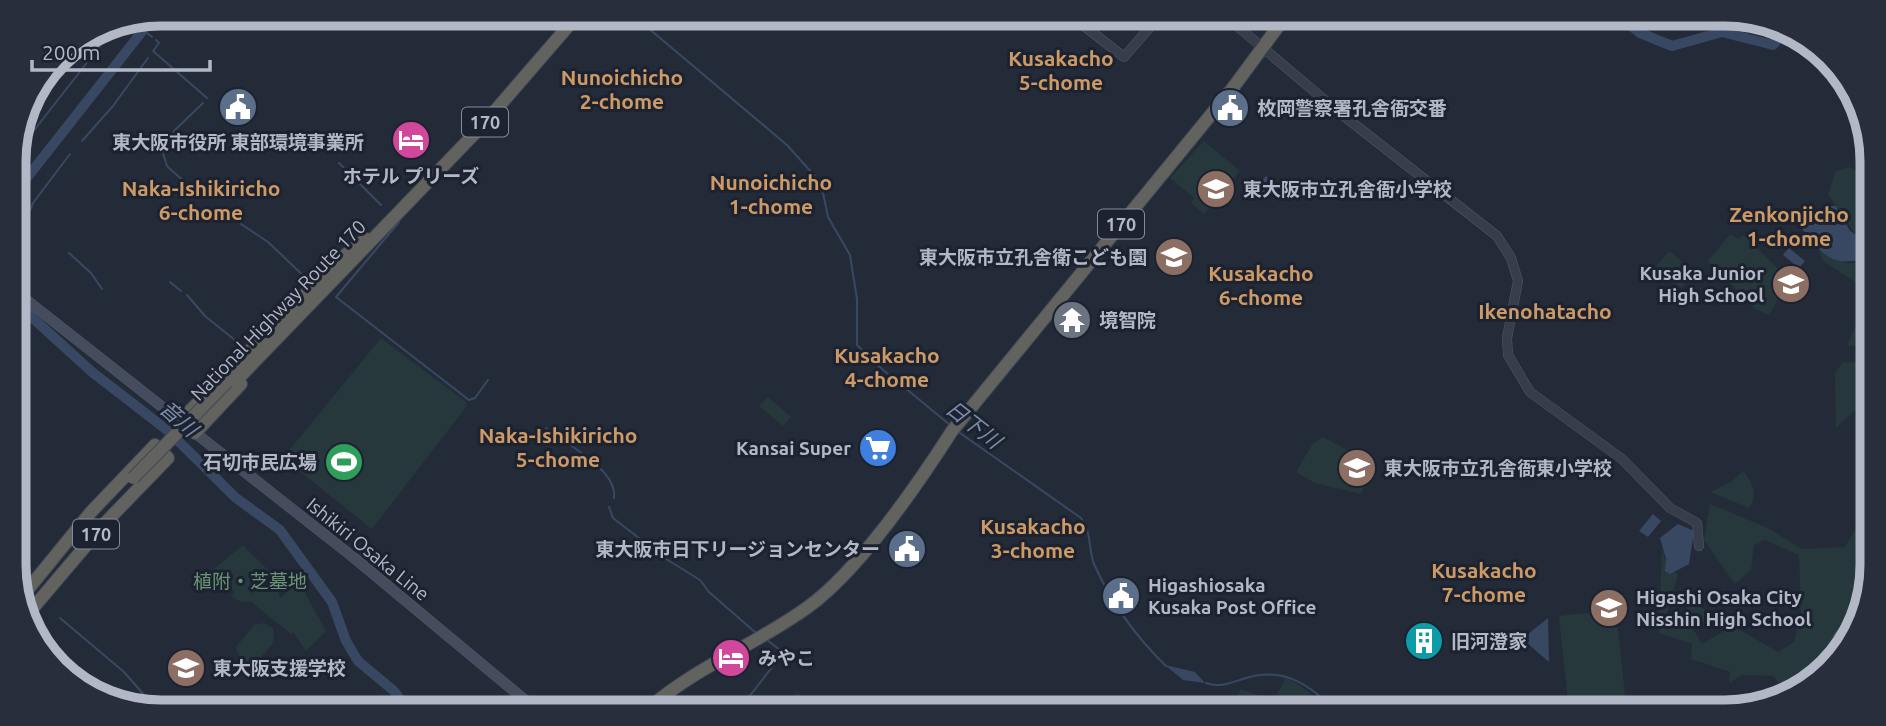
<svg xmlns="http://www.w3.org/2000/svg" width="1886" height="726" font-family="Ubuntu,'Noto Sans JP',sans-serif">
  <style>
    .green { fill: #26383b }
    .water { fill: #394862 }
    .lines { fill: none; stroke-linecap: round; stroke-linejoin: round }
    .stream { stroke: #394862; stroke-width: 2 }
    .river { stroke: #394862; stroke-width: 10 }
    .tertiary-casing { stroke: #525865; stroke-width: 10 }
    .secondary-casing { stroke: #525865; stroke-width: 11 }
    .primary-casing { stroke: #404653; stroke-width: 12 }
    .trunk-casing { stroke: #424855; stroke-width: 14 }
    .tertiary { stroke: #373d4a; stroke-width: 9 }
    .secondary { stroke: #454c5d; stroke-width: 10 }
    .primary { stroke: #555c6a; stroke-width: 10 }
    .trunk { stroke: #62625f; stroke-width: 12 }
    .trunk-bridge-casing { stroke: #424855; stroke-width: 14; stroke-linecap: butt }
    .trunk-bridge { stroke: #62625f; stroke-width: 12 }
    .labels { text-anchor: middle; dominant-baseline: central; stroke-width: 6; stroke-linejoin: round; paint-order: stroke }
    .shield { fill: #1c222f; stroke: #858b99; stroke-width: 2 }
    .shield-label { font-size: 18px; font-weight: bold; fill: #b2b8c6 }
    .poi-label { font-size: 19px; font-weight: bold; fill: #b2b8c6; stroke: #1c222f; text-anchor: start }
    .street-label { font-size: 19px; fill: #b2b8c6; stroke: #1c222f }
    .park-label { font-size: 19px; fill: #6a9577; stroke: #1c222f }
    .neighbourhood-label { font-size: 21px; font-weight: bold; fill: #cd9a65; stroke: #1c222f }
    .water-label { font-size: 21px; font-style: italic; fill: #7c8dac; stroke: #1c222f }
    .rim { fill: none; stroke: #b2b8c6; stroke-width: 9 }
  </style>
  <rect width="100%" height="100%" fill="#232b39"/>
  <g class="green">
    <path d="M1204,141L1240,171L1204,214L1191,203L1194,198L1170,178Z"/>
    <path d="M1851,167L1870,182L1869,291L1823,261L1817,246L1846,263H1859L1866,250L1828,194L1836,171Z"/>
    <path d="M1730,234L1739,239L1744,235L1789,280L1769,315L1755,309L1708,261Z"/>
    <path d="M1670,251L1686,265L1672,280L1656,266Z"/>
    <path d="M1687,267L1694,273L1681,288L1673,282Z"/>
    <path d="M1868,299V345L1847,346Z"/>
    <path d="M381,338L466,402V407L372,529L283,458Z"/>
    <path d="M1843,362L1868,363L1867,417L1857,408L1836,428L1835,373Z"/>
    <path d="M768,397L791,417L783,426L759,406Z"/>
    <path d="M1323,437L1364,459L1358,472L1368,476L1361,494L1315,483L1296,472L1313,443Z"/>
    <path d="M1743,471C1752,481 1759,496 1749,508L1710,492L1731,482Z"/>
    <path d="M1710,504L1768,528L1802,549L1845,547L1865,514L1864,613L1814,682L1786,692L1773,676L1742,675L1729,683L1730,672L1691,659L1692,644L1659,633L1662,548L1667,567L1678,574L1667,614H1684L1702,644L1733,626L1778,652L1794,642L1801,614L1799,555L1765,540L1754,545L1751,570L1735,584L1704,540Z"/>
    <path d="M243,545L274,576L280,598L299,582L326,631L306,651L294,633L291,634L250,601L241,602L231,596L234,593L229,580L214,569Z"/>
    <path d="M1694,600L1710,615L1702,623L1682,604Z"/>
    <path d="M1616,610L1626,706L1569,711L1559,616Z"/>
    <path d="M264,623L273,628L274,642L256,663C244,664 238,659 236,647L254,625Z"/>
    <path d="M1286,677L1308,691L1324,710H1269Z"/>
    <path d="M1241,689L1267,699L1263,709H1232Z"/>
    <path d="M797,693L815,707H785Z"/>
  </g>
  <g class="water">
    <path d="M1266,176L1274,184L1259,201L1250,194Z"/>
    <path d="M1831,206H1836L1850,231L1869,242V262C1858,259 1851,262 1841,261C1825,260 1812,240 1802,229V220Z"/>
    <path d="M1789,248L1805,261L1799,268L1783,255Z"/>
    <path d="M1653,514L1661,521L1648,537L1639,531Z"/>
    <path d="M1678,524L1694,531L1689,564L1670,574L1665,571L1666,559L1660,538Z"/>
    <path d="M1548,618L1549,662L1527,643V635Z"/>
    <path d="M1165,665L1195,672L1205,683L1183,680Z"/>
  </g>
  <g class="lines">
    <g class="stream">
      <path d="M161,14L167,19"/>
      <path d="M647,27L787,145L821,183L828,217L850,255L857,299V345L876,364L950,425"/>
      <path d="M143,30L152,37"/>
      <path d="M156,40L159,43L153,51L207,98"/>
      <path d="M82,141L113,106L148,58"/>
      <path d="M14,156L118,23"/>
      <path d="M339,163L381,205"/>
      <path d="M201,197L167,166L163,153L174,131L203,103"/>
      <path d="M28,215L33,203L70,154"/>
      <path d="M399,222L336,297L469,400L475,398L488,380"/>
      <path d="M241,224L268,242L309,281"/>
      <path d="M69,253L91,273L102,289"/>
      <path d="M170,282L181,291"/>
      <path d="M187,295L205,316L236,341"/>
      <path d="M546,428C566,444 618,470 614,498"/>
      <path d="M960,433L1081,518C1092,533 1088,548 1094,564C1112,604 1135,636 1166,666"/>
      <path d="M609,507L613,518L666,559L700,580L709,592L756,633"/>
      <path d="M60,618L124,672L152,704"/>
      <path d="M767,640L780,650"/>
      <path d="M1206,683C1219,688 1230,683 1243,679C1280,666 1308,682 1334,710"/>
      <path d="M741,707L781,656"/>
    </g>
    <g class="river">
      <path d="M1625,21L1640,33L1672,46L1722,32L1773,45L1783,33L1817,54"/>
      <path d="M15,193L155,15"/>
      <path d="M15,302L92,372L167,430L236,498L280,530L332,602L346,641L358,661L394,691L404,705"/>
    </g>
    <defs>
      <g id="tertiary">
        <path d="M1075,19L1124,57L1157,19"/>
        <path d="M1224,19L1237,26L1340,113L1497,236L1511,258L1518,281L1507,338L1508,355L1530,392L1622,459L1670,508L1697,523L1699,546"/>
      </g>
      <path id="secondary" d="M15,291L353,557L532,706"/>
      <path id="primary" d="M1829,661L1839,637L1862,616"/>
      <g id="trunk">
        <path d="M231,386L481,127L577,16"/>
        <path d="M180,421L340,259L366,239"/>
        <path d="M195,433L241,384"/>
        <path d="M20,599L91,512L155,445L168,458L106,522L27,615"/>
        <path d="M650,707C698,666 757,644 808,607C858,571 918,484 952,431L1232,89L1283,20"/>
      </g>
    </defs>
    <use href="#tertiary" class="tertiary-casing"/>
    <use href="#secondary" class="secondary-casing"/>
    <use href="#primary" class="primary-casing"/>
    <use href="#trunk" class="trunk-casing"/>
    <use href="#tertiary" class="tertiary"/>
    <use href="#secondary" class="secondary"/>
    <use href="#primary" class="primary"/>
    <use href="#trunk" class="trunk"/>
    <defs>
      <path id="trunk-bridge" d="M133,478L227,382"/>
    </defs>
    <use href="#trunk-bridge" class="trunk-bridge-casing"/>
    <use href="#trunk-bridge" class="trunk-bridge"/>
  </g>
  <defs>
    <symbol id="civic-disc" viewBox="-11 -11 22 22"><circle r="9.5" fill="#5c6f8a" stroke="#1c222f"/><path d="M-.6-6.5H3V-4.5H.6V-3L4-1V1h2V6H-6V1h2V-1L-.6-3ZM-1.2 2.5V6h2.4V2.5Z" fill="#fff"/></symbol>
    <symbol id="hotel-disc" viewBox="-11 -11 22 22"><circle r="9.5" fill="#d1479c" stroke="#1c222f"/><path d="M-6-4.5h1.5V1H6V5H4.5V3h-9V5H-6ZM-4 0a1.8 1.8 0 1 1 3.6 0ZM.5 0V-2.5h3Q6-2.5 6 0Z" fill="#fff"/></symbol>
    <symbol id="school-disc" viewBox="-11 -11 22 22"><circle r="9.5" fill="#8d6e63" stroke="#1c222f"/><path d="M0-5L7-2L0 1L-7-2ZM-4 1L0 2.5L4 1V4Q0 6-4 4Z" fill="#fff"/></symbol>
    <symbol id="temple-disc" viewBox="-11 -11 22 22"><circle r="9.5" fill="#6b7280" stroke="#1c222f"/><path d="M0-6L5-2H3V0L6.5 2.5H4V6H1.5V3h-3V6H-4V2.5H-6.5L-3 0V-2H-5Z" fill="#fff"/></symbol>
    <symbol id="supermarket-disc" viewBox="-11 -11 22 22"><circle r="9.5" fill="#3f7fe0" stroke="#1c222f"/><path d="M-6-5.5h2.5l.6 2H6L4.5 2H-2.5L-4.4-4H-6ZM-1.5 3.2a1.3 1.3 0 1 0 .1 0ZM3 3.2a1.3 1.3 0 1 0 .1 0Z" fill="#fff"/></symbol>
    <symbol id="stadium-disc" viewBox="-11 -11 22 22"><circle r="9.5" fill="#2e9e5b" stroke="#1c222f"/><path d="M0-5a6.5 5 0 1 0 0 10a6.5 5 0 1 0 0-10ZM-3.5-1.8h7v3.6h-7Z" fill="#fff"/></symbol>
    <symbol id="building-disc" viewBox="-11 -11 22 22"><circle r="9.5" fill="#0f9aa8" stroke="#1c222f"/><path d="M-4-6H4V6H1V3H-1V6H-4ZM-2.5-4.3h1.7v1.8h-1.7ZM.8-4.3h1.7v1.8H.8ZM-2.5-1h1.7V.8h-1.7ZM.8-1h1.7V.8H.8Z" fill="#fff"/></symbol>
  </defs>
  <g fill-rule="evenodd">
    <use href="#civic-disc" x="216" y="85" width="44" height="44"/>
    <use href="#civic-disc" x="1208" y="86" width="44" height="44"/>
    <use href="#hotel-disc" x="389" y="118" width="44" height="44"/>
    <use href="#school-disc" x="1194" y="167" width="44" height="44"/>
    <use href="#school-disc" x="1152" y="235" width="44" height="44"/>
    <use href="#school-disc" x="1769" y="262" width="44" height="44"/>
    <use href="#temple-disc" x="1050" y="298" width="44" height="44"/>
    <use href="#supermarket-disc" x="856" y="426" width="44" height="44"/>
    <use href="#stadium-disc" x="322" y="440" width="44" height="44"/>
    <use href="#school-disc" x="1335" y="446" width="44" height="44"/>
    <use href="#civic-disc" x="885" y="527" width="44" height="44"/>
    <use href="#civic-disc" x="1099" y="574" width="44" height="44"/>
    <use href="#school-disc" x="1587" y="586" width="44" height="44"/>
    <use href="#building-disc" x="1402" y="619" width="44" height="44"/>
    <use href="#hotel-disc" x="709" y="636" width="44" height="44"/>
    <use href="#school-disc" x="164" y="646" width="44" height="44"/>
  </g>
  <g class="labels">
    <g class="shield">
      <rect x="462" y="107.5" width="46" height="29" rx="5"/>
      <rect x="1098" y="209.5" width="46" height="29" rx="5"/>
      <rect x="73" y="519.5" width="46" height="29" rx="5"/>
    </g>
    <g class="shield-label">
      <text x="485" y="122">170</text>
      <text x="1121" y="224">170</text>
      <text x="96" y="534">170</text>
    </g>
    <g class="poi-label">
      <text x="1257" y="108">枚岡警察署孔舎衙交番</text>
      <text x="238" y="142" text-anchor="middle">東大阪市役所 東部環境事業所</text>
      <text x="411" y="176" text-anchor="middle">ホテル プリーズ</text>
      <text x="1243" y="189">東大阪市立孔舎衙小学校</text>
      <text x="1147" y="257" text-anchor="end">東大阪市立孔舎衛こども園</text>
      <text x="1764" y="273" text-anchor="end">Kusaka Junior<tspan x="1764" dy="22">High School</tspan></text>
      <text x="1099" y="320">境智院</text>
      <text x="851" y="448" text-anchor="end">Kansai Super</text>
      <text x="317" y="462" text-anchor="end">石切市民広場</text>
      <text x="1384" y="468">東大阪市立孔舎衙東小学校</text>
      <text x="880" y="549" text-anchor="end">東大阪市日下リージョンセンター</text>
      <text x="1148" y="585">Higashiosaka<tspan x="1148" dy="22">Kusaka Post Office</tspan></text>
      <text x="1636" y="597">Higashi Osaka City<tspan x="1636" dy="22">Nisshin High School</tspan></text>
      <text x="1451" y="641">旧河澄家</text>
      <text x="758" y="658">みやこ</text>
      <text x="213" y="668">東大阪支援学校</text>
    </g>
    <g class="street-label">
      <text transform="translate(278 310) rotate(-46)">National Highway Route 170</text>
      <text transform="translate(368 549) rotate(39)">Ishikiri Osaka Line</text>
    </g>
    <g class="park-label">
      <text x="250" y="581">植附・芝墓地</text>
    </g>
    <g class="neighbourhood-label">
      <text x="1061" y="58">Kusakacho<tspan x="1061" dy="24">5-chome</tspan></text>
      <text x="622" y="77">Nunoichicho<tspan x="622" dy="24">2-chome</tspan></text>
      <text x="771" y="182">Nunoichicho<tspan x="771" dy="24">1-chome</tspan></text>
      <text x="201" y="188">Naka-Ishikiricho<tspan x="201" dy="24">6-chome</tspan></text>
      <text x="1789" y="214">Zenkonjicho<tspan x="1789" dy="24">1-chome</tspan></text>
      <text x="1261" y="273">Kusakacho<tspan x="1261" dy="24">6-chome</tspan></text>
      <text x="1545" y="311">Ikenohatacho</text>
      <text x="887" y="355">Kusakacho<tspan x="887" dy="24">4-chome</tspan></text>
      <text x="558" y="435">Naka-Ishikiricho<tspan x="558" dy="24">5-chome</tspan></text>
      <text x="1033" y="526">Kusakacho<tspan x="1033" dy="24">3-chome</tspan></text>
      <text x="1484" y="570">Kusakacho<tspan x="1484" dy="24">7-chome</tspan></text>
    </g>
    <g class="water-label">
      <text transform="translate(179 418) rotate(41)">音川</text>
      <text transform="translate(974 424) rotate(38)">日下川</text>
    </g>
  </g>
  <path d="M0 0H1886V726H0ZM161 26H1725A135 135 0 0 1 1860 161V565A135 135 0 0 1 1725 700H161A135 135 0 0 1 26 565V161A135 135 0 0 1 161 26Z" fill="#282e3b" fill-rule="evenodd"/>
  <path class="rim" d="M161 26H1725A135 135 0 0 1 1860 161V565A135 135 0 0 1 1725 700H161A135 135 0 0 1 26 565V161A135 135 0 0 1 161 26Z"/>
  <path d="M32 60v10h178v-10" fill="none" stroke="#b2b8c6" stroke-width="3.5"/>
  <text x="42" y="60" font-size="21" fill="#b2b8c6" stroke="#1c222f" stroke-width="5" paint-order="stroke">200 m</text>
</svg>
